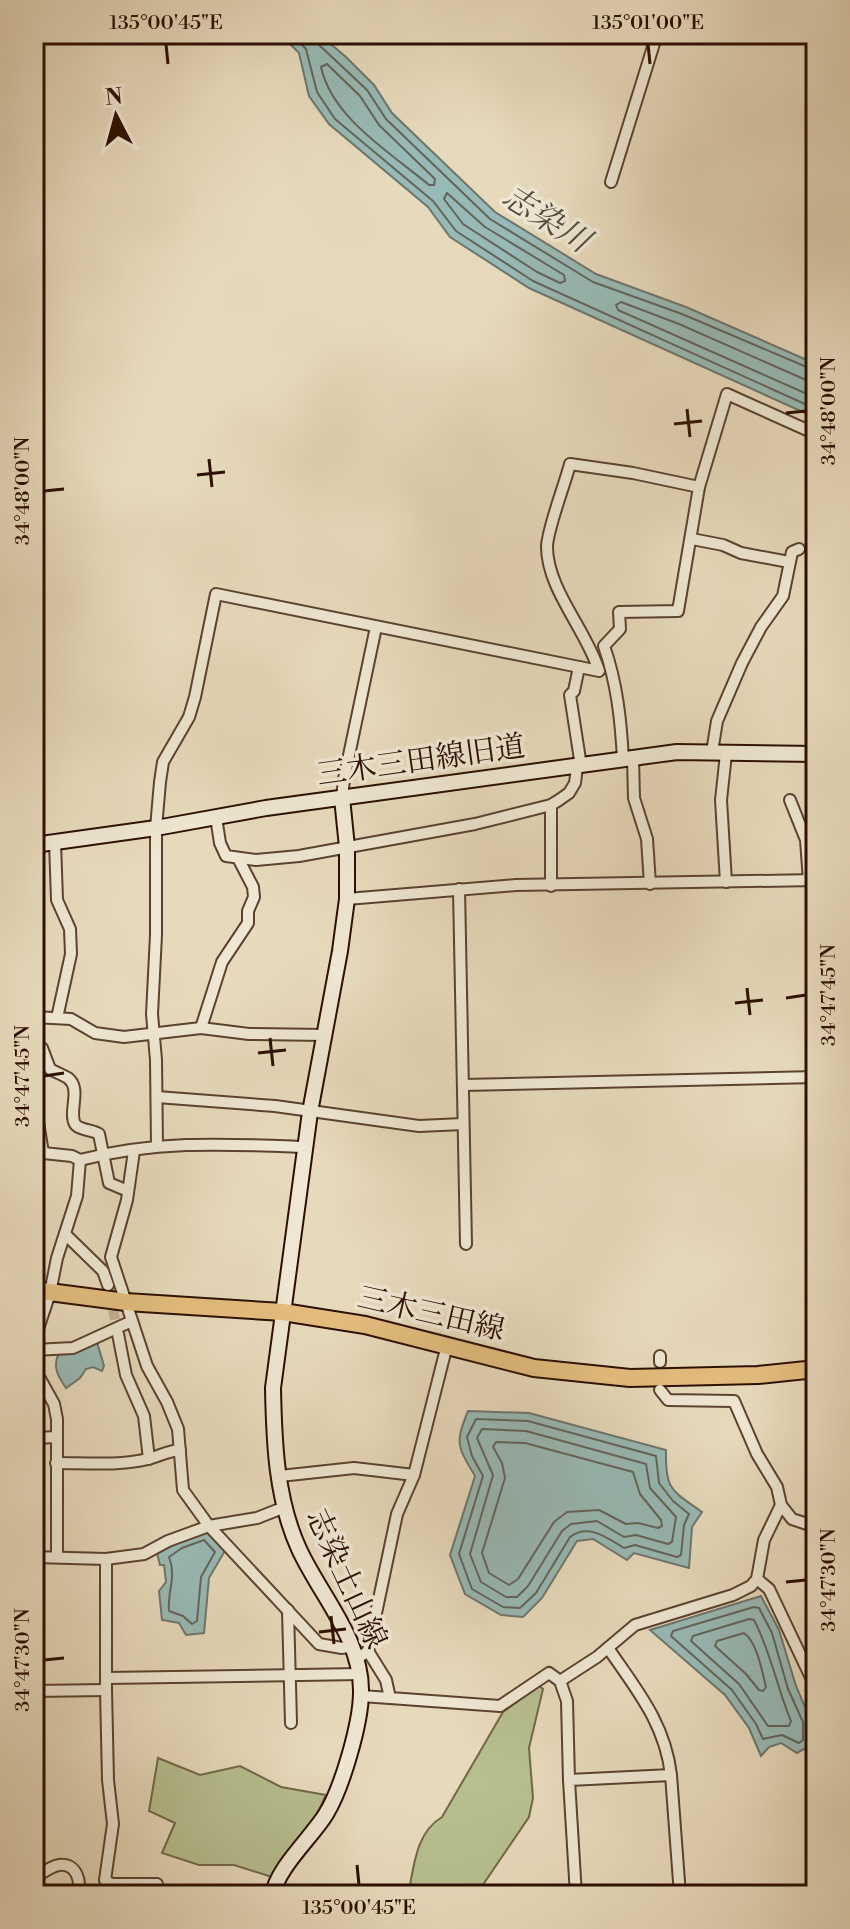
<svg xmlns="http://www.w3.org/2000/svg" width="850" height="1929" font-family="'Libre Bodoni','Noto Serif JP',serif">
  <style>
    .green { fill: #b7bf8f; stroke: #726748; stroke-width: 2 }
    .water { fill: #98bab6; stroke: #6d766d; stroke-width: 2 }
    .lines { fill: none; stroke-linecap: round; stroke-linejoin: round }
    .shore { stroke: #62645b; stroke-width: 2 }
    .street-tunnel { stroke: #c2b196; stroke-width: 10; stroke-dasharray: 10 5; stroke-linecap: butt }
    .street-casing { stroke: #5b422f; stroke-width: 14 }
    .secondary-casing { stroke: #2c0f00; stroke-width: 18 }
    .primary-casing { stroke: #2c0f00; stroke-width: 20 }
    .street { stroke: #efe7d3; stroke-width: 10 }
    .secondary { stroke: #efe7d3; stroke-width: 14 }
    .primary { stroke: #e4bd7e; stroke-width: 16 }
    .ticks { fill: none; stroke: #2c0f00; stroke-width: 3 }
    .labels { text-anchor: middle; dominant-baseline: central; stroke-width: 7; stroke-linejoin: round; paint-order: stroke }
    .street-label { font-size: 30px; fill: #2c0f00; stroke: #efe7d3 }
    .water-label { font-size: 32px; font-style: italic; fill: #524b40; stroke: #efe7d3 }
    .neatline { fill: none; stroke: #2c0f00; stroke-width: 3 }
    .ticks-label { font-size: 20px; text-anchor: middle; fill: #2c0f00 }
  </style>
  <rect width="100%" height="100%" fill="#e7dabc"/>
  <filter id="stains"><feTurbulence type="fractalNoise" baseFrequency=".0025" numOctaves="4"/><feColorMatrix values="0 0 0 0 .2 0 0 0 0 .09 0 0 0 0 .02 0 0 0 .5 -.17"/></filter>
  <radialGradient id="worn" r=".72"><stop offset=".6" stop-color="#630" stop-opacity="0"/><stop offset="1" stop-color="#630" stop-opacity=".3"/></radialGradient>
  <g class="green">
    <path d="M539,1686L543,1689L529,1748L533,1798L529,1817L476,1895H408C414,1868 415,1833 442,1817L503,1712Z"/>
    <path d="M158,1758L200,1775L240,1766L281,1787L326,1795L314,1821L272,1877L234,1865H199L162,1853L175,1823L149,1811Z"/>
  </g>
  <g class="water">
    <path d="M280,34H319L346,57L374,85L392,113L495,212L596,274L686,307L816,364V418L529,288L450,237L428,207L329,124L309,96L299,53Z"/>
    <path d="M97,1342L104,1366L102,1371L93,1367L86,1369L80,1378L66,1388C58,1376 52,1367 59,1353Z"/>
    <path d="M468,1411L529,1413L666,1450C665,1490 671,1490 702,1512L692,1527L689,1568L634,1553L627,1560L593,1539L577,1541L542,1598L523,1617L501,1615L465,1594L450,1555L475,1476C457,1446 455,1443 468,1411Z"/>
    <path d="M209,1531L226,1549L209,1578L204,1633L186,1635L179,1623L162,1620L159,1591L166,1582L164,1565H160L157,1553L178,1541Z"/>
    <path d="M761,1596L779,1630L796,1686L811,1721L810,1746L797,1753L781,1743L769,1747L761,1756L749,1728L725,1695L650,1630Z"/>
  </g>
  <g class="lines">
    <g class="shore">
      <path d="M291,34L306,49L317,92L335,119L433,201L456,231L533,281L816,409"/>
      <path d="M315,34L317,43L367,90L386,119L490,219L593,282L682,314L816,371"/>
      <path d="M327,64L360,96L379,125L435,179L434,185H429C391,153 332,118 321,67Z"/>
      <path d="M447,193L485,227L564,275L565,281L560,283L537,272L463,224L444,199Z"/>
      <path d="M816,381L806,380L679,324L621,302L616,305L618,310L816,398"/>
      <path d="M476,1419L528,1421L656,1456L659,1483L673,1501L689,1514L684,1525L681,1555L677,1557L635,1545L624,1548C607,1538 589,1523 570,1537L536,1593L520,1608L503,1607L472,1589L459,1554L483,1476L472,1456L467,1437Z"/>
      <path d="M482,1429L526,1431L646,1464L650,1488L676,1517L672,1542L668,1544L636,1535L624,1537L597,1521L571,1524L562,1531L528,1586L517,1597H506L481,1582L470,1554L493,1475L477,1438Z"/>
      <path d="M496,1442L525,1443L633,1472L640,1494L661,1520L662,1526L658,1528L638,1523L626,1524L599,1510L567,1512L554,1522L518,1579L509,1585L489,1573L482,1553L505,1478L502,1463L493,1447Z"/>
      <path d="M204,1540L215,1552L201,1577L197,1621L192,1624L183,1616L169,1611C167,1591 177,1577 169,1557L182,1548Z"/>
      <path d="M754,1607L759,1608L772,1633L788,1689L803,1722V1740L799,1743L782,1735L763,1739L756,1724L732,1690L671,1636L673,1631Z"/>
      <path d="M749,1619L754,1620C771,1652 777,1688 791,1721L789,1726H768L739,1684L691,1641L693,1636Z"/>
      <path d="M744,1633C757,1642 762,1671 766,1687L763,1691L759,1690L746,1674L715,1646L717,1641Z"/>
    </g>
    <path class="street-tunnel" d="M110,1295L118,1334"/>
    <defs>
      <g id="street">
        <path d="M611,182L657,34"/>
        <path d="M692,539L723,545L741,553L789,562"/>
        <path d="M579,667L574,691L570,695L581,766"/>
        <path d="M712,752L717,721L742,663L761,627L783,596L792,552L799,549"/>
        <path d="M633,758L634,798L647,839L650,884"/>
        <path d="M623,760C621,721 617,683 604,646L620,629L619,612L678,611L699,487L727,394L816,434"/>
        <path d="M342,798L344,779L376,627"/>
        <path d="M790,800L806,840L809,881"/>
        <path d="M216,817L220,843L226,856L256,860L299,856L475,824L551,805L559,800L569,793L575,783L577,767"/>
        <path d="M55,842L57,900L70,929L71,954L57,1018"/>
        <path d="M726,882L721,800L726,754"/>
        <path d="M551,886V805"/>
        <path d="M459,889L466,1244"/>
        <path d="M347,899L516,885L816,880"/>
        <path d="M34,1017L71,1019L95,1033L124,1037L201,1028L249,1034L324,1035"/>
        <path d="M201,1028L222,962L248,923V911L254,897L253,887L239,860"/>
        <path d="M34,1045L42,1048L50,1069C55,1072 63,1075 68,1078C82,1089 68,1112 75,1124C79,1130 93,1130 99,1134L109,1183L128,1191"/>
        <path d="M463,1085L816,1077"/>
        <path d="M34,1097L43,1153"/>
        <path d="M157,1097L275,1106L419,1126L463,1124"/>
        <path d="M157,1146L156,1060L152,1014L156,935V828L160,782L163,762L189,717L195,697L216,594L599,671C587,631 547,589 547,547C547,530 565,484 570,464L633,473L699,487"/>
        <path d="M134,1151L127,1200L111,1257L147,1366L167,1402L178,1429L183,1490L209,1526L319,1644L342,1648L352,1646"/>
        <path d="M34,1152L72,1156L80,1160C158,1140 226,1144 305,1147"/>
        <path d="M65,1234L103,1271L108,1285"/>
        <path d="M118,1334L126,1375L144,1416L149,1459"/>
        <path d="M34,1341L50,1293L57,1258L77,1196L80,1160"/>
        <path d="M34,1350L73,1348L132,1321"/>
        <path d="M660,1362V1356"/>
        <path d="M34,1368L54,1404L57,1419V1556"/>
        <path d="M660,1390L668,1400L734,1401L757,1454L777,1487L781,1505L792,1519L816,1527"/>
        <path d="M34,1438L57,1437"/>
        <path d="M56,1463C85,1463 119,1466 148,1459C159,1456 168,1451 180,1450"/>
        <path d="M280,1476L354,1468L414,1475"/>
        <path d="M34,1557L106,1559L144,1554L168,1541L209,1526L257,1518L285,1507"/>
        <path d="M106,1559V1690L108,1780L113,1824L105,1880L112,1884H157"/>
        <path d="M757,1579L769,1589L816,1688"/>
        <path d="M288,1610L291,1723"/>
        <path d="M608,1648C636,1689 665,1723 671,1775"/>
        <path d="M368,1651L397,1514L414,1475L447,1345"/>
        <path d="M357,1659L368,1651L386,1680L390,1698L500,1706L549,1673L560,1681L567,1701L569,1780"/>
        <path d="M107,1678L361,1674"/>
        <path d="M560,1681L597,1657L635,1625L733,1595L751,1586L757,1579L764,1540L781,1505"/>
        <path d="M34,1691L106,1690"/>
        <path d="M361,1696L390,1698"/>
        <path d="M34,1878C41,1874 51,1866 59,1865C77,1863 82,1882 77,1895"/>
        <path d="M576,1895L569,1780L671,1775L680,1895"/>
      </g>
      <g id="secondary">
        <path d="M34,845L156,828L266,808L677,752L816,754"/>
        <path d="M273,1895C276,1869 312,1837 326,1814C342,1788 361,1723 361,1692C362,1639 320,1595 299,1549C276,1499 274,1441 273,1388L310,1112L340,951L347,899V847L342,798"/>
      </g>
      <path id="primary" d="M34,1290L126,1302L283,1312L365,1325L534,1368L630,1378L758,1375L816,1369"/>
    </defs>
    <use href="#street" class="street-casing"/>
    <use href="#secondary" class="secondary-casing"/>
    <use href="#primary" class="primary-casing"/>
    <use href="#street" class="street"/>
    <use href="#secondary" class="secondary"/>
    <use href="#primary" class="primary"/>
  </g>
  <path class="ticks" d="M166,44L168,64M648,44L650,64M687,409L690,437M786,413L806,411M674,424L702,421M209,459L212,487M197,475L225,472M44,491L64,489M747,988L750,1015M786,998L806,995M735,1003L763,1000M270,1038L273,1066M258,1053L286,1050M44,1076L64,1073M786,1582L806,1580M331,1616L334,1644M319,1632L346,1629M44,1660L64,1658M357,1865L359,1885"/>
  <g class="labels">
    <g class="street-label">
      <text transform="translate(421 761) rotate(-8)">三木三田線旧道</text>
      <text transform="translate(431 1314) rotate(13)">三木三田線</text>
      <text transform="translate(346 1579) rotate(65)">志染土山線</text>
    </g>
    <g class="water-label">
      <text transform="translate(546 219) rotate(32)">志染川</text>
    </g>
  </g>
  <rect width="850" height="1929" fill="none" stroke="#e7dabc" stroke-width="88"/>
  <g transform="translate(116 116) rotate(354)" stroke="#efe7d3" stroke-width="6" paint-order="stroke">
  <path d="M0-6L14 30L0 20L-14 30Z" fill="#2c0f00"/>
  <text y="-12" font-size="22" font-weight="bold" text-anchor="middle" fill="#2c0f00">N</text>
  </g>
  <rect x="44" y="44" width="762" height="1841" class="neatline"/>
  <g class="ticks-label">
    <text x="166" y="29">135°00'45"E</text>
    <text x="648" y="29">135°01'00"E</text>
    <text transform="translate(828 411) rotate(-90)" y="7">34°48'00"N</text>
    <text transform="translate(22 491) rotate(-90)" y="7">34°48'00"N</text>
    <text transform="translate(828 995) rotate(-90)" y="7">34°47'45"N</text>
    <text transform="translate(22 1076) rotate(-90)" y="7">34°47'45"N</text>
    <text transform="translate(828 1580) rotate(-90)" y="7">34°47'30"N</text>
    <text transform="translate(22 1660) rotate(-90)" y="7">34°47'30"N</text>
    <text x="359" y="1914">135°00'45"E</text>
  </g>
  <rect width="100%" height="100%" filter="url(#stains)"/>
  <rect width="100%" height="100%" fill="url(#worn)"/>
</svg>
